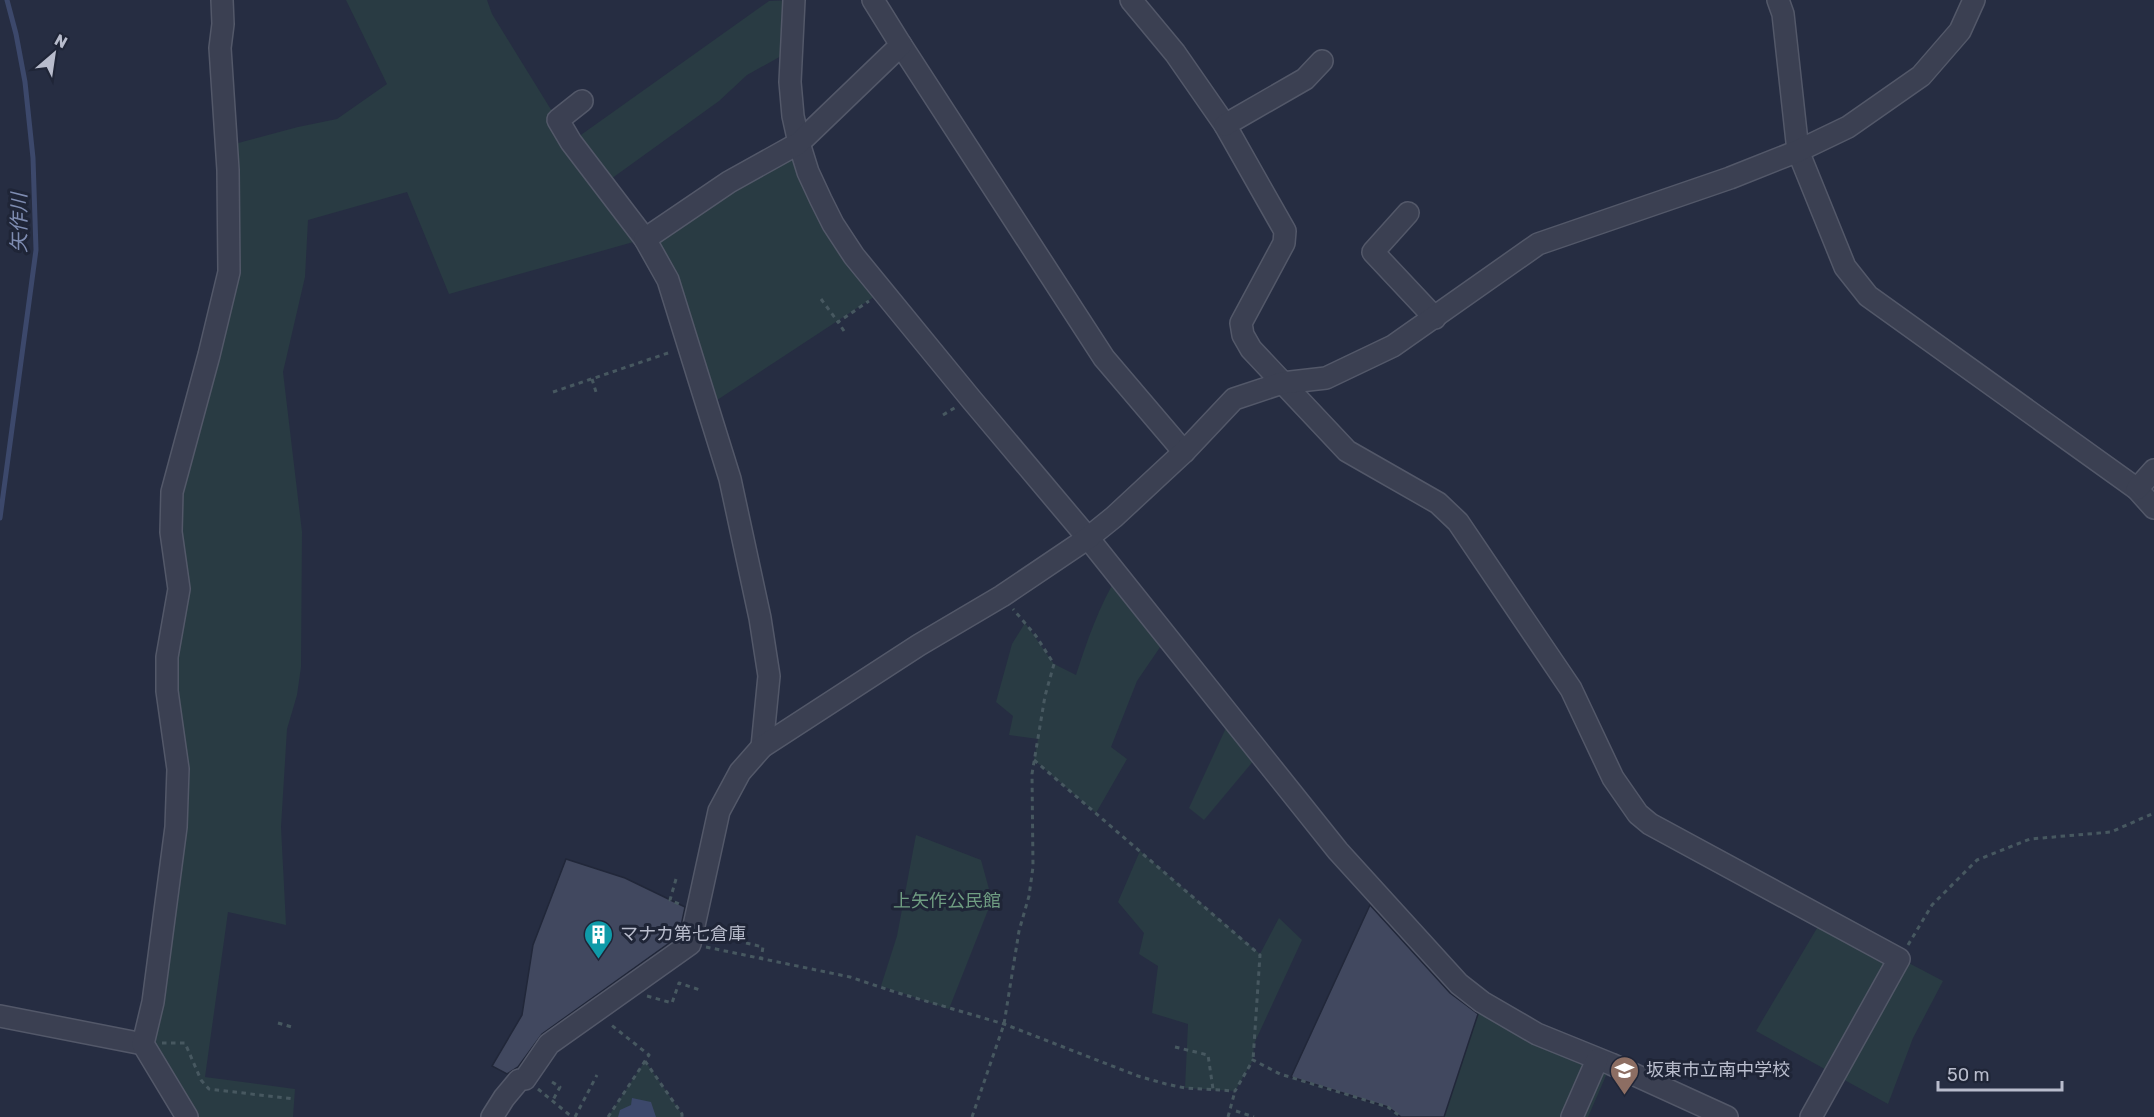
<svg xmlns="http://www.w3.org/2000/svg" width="2154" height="1117" font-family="Rubik,'Noto Sans JP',sans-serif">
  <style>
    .green { fill: #293b43 }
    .water { fill: #3c486b }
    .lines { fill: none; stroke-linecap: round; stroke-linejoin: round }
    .stream { stroke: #3c486b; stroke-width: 5 }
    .building { fill: #41485f; stroke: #212739; stroke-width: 1.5 }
    .minor-casing { stroke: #535869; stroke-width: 24 }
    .path { stroke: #475860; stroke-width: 3; stroke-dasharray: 4.5 4.5; stroke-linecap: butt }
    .minor { stroke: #3b4052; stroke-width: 21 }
    .labels { text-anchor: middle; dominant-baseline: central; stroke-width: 6; stroke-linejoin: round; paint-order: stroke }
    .park-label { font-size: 18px; fill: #6f9d82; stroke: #1f2537 }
    .poi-label { font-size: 18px; fill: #b8bccc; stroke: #1f2537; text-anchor: start }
    .water-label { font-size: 20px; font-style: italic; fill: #7f8db2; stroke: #1f2537 }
  </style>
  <rect width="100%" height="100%" fill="#262d42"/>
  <g class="green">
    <path d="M346,0H487L492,14L571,142L769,1L794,0L792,50L747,75L719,101L604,184L645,239L799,143L883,291L708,406L644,239L449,294L407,192L308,220L305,277L283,372L302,532L301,667L297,695L287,729L281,827L286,925L228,912L205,1077L295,1089L293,1117H187L143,1044L167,900L171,532L229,272L227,146L298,127L337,119L387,84Z"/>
    <path d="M1118,575L1167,637L1137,681L1111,747L1127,759L1096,813L1034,760L1038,739L1009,735L1013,716L996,702L1012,644L1025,623L1054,664L1076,675C1087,641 1099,606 1118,575Z"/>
    <path d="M1231,717L1260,753L1204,820L1189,808Z"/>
    <path d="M916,835L981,860L992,900L949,1009L881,986L897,936Z"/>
    <path d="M1140,851L1260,954L1279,918L1302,940L1254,1044L1253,1060L1235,1091L1185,1088L1188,1024L1152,1013L1158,966L1139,954L1144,933L1118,902Z"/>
    <path d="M1823,918L1943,981L1913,1038L1888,1104L1756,1031Z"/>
    <path d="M1482,1002L1611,1064L1588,1117H1444Z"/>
    <path d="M645,1061L682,1114V1117H608Z"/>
  </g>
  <path class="water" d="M632,1098L651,1102L656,1117H618L620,1110L631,1105Z"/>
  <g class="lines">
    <path class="stream" d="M0,518L36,250L33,158L25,82L16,34L7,0"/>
  </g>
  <g class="building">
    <path d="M566,859L625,878L685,907L679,936L542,1034L518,1067L507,1074L492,1066L522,1015L533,945Z"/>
    <path d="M1370,905L1450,993L1478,1014L1444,1117H1401L1388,1107L1291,1077Z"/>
  </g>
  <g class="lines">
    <defs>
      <g id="minor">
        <path d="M794,0L790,82L793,116L799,143L808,172L821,200L833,224L854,256L971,399L1088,538L1338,851L1459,984L1482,1002L1537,1034L1611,1064L1727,1117"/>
        <path d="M1131,0L1175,53L1225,125L1285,231L1284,243L1241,323L1243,335L1251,349L1347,451L1438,503L1458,522L1571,689L1613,778L1638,814L1650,824L1899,959L1811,1117"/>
        <path d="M1778,0L1783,14L1798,151L1845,267L1868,296L2137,489L2154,508"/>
        <path d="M901,45L1104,358L1184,452"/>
        <path d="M582,101L558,120L571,142L645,239"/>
        <path d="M1225,125L1305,79L1322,61"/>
        <path d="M1408,213L1373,252L1435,318"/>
        <path d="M2137,489L2154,470"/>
        <path d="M762,747L769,676L760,618L730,479L668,280L645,239L729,182L799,143L901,45L873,0"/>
        <path d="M0,1016L143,1044"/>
        <path d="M187,1117L143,1044L153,1002L176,827L178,769L167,691V657L179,589L171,532L172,492L209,355L229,272L228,170L220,48L223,24L222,0"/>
        <path d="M492,1117L504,1098L519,1080L525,1079L549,1044L690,944L719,811L740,772L762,747L919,645L1002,596L1088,538L1114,517L1184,452L1234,399L1282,383L1326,378L1393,346L1538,244L1730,178L1798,151L1848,127L1921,76L1960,31L1974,0"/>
        <path d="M1572,1117L1597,1060"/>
      </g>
    </defs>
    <use href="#minor" class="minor-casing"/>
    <g class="path">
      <path d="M821,299L838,322"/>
      <path d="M844,331L838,322L869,301"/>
      <path d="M592,379L596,392"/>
      <path d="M553,392L671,352"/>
      <path d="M943,415L956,407"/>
      <path d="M1034,760L1260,955L1253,1060"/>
      <path d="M676,879L670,900L679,904"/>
      <path d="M746,943L763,947L761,959"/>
      <path d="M1908,945L1932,905L1977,860L2030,839L2111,832L2154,813"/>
      <path d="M706,947L850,977L895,992L1004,1024L1138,1076L1166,1084L1185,1088L1235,1091L1253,1060L1280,1074L1388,1107L1401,1117"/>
      <path d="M647,996L672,1003L679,983L700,990"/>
      <path d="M278,1023L295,1028"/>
      <path d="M162,1043H185L201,1080L209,1089L294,1099"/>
      <path d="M1175,1047L1208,1055L1213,1089"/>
      <path d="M645,1061L682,1114V1117"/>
      <path d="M552,1082L560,1087L553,1100"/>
      <path d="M538,1089L572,1117"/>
      <path d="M1236,1111L1254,1117"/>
      <path d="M575,1117L597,1075"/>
      <path d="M608,1117L649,1055L610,1024"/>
      <path d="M972,1117L1004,1024L1019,931L1029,896L1033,867L1032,774L1045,696L1054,664L1036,636L1013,609"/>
      <path d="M1228,1117L1235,1091"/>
    </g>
    <use href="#minor" class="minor"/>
  </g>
  <defs>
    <symbol id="building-pin" viewBox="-11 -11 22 30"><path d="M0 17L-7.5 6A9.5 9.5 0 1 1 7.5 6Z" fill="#0f9aa8" stroke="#1f2537"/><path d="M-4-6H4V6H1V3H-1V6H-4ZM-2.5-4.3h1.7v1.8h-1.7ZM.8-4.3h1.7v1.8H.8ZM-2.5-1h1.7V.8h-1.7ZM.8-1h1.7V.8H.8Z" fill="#fff"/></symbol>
    <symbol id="school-pin" viewBox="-11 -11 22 30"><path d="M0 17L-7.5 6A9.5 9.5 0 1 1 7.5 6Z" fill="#8d6e63" stroke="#1f2537"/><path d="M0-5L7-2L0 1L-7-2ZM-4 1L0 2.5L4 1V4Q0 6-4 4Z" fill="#fff"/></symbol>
  </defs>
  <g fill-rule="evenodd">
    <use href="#building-pin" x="582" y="918" width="33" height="45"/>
    <use href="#school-pin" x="1608" y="1054" width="33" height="45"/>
  </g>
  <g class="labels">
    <g class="park-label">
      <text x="947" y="901">上矢作公民館</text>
    </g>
    <g class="poi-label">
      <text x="620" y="934">マナカ第七倉庫</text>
      <text x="1646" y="1070">坂東市立南中学校</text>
    </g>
    <g class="water-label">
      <text transform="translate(19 223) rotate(-90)">矢作川</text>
    </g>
  </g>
  <g transform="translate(54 54) rotate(29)" stroke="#1f2537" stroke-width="4.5" paint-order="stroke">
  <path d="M0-4.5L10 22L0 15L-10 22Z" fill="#b8bccc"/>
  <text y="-9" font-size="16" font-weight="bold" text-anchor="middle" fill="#b8bccc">N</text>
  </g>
  <path d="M1938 1081v9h124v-9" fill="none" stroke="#b8bccc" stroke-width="3"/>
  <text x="1947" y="1081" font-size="18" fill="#b8bccc" stroke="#1f2537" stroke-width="4.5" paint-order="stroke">50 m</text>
</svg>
